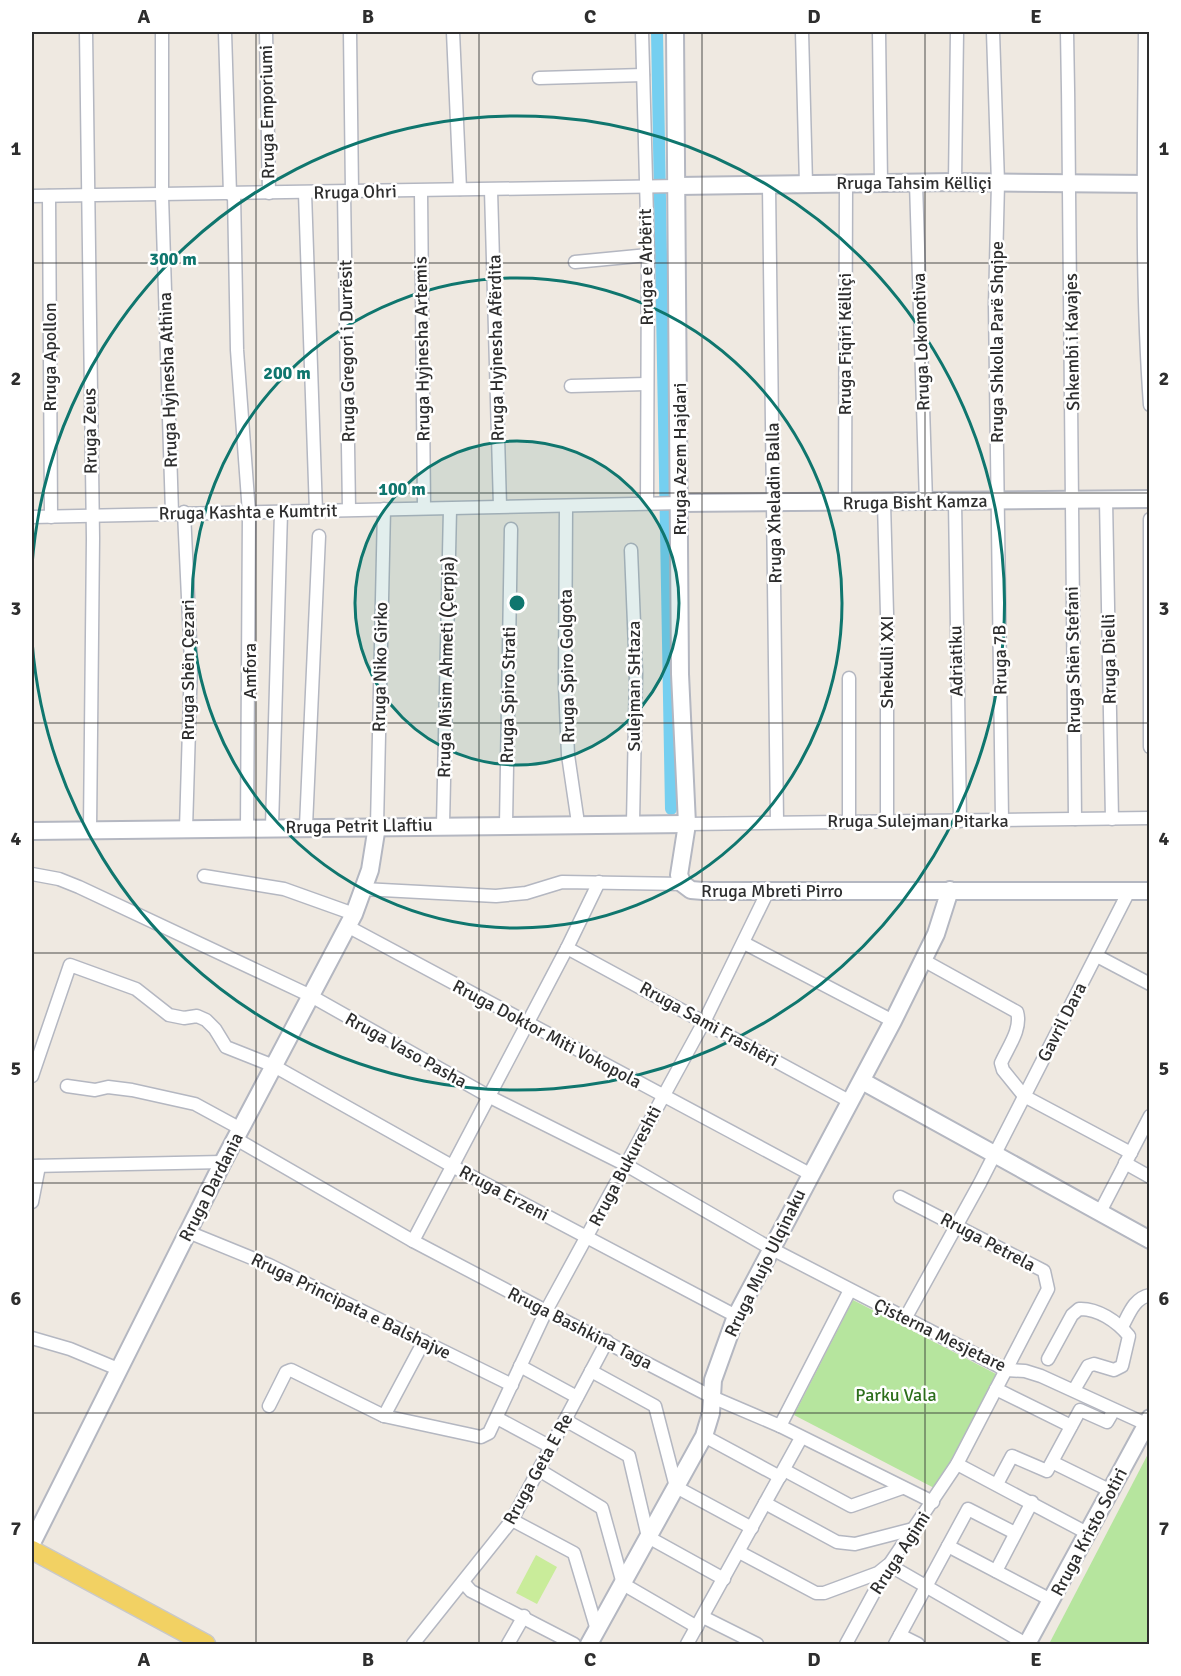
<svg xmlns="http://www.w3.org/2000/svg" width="1181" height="1676" font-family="Signika,sans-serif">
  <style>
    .green { fill: #b6e59e }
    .pitch { fill: #c9ec9a }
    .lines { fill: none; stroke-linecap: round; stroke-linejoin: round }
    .canal { stroke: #75cff0; stroke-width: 12 }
    .street-casing { stroke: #b4b7c1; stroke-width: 15 }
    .secondary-casing { stroke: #b4b7c1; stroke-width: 20 }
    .primary-casing { stroke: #c9c9c9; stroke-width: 21 }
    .street { stroke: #fff; stroke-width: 12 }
    .secondary { stroke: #fff; stroke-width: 16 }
    .primary { stroke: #f2d163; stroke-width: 18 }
    .grid { fill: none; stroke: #2e2e2e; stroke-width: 1.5; stroke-opacity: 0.55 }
    .ring { fill: none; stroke: #0f766e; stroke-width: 3 }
    .labels { text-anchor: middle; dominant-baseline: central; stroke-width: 5; stroke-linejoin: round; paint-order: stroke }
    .street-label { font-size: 18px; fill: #2e2e2e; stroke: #fff }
    .park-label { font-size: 18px; fill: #2c6e1b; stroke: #fff }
    .centre { fill: #0f766e; stroke: #fff; stroke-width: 3 }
    .ring-label { font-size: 18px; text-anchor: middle; font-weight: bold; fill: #0f766e; stroke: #fff; stroke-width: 5; stroke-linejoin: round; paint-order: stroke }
    .neatline { fill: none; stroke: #2e2e2e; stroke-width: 2 }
    .grid-label { font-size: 20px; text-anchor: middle; font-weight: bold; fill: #2e2e2e }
  </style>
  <rect width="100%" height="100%" fill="#efe9e1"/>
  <g class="green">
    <path d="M853,1300L998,1375L938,1490L794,1415Z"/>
    <path d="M1149,1452V1644H1049Z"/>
  </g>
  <path class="pitch" d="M536,1555L557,1567L537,1604L516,1593Z"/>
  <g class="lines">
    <path class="canal" d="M657,32L671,809"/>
    <defs>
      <g id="street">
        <path d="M86,32L93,538L90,830"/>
        <path d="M162,32V196L172,513"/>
        <path d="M225,32L230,194"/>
        <path d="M266,32L269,193"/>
        <path d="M350,32L352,192"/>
        <path d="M453,32L460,189"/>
        <path d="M642,32L648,255L647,503"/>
        <path d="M802,32L806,184"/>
        <path d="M879,32L881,183"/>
        <path d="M993,32L998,183L995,305L1002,820"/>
        <path d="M1067,32C1072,294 1071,556 1075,819"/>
        <path d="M1145,32C1144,156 1141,280 1150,405"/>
        <path d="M539,78L643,75"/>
        <path d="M955,182L957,32"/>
        <path d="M916,183L926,502"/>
        <path d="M769,186L777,821"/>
        <path d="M491,190L500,506"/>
        <path d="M421,191L424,508"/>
        <path d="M344,192L349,509"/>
        <path d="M305,193L316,512"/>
        <path d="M234,194L237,350L249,513L247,828"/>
        <path d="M32,196L678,186"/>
        <path d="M49,196L51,517"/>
        <path d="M575,262L648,255"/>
        <path d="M571,386L646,384"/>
        <path d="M1106,500L1112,819"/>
        <path d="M955,501L960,821"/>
        <path d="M884,503L887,614V821"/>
        <path d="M845,504L846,184"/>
        <path d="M566,507L565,685L568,755L578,823"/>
        <path d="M184,512L191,662L186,829"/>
        <path d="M32,517L681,503"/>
        <path d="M1150,519V747"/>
        <path d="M631,550L636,673L633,823"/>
        <path d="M849,678V821"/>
        <path d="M687,824L1150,818"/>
        <path d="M443,825L450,509"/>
        <path d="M506,825L511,529"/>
        <path d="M306,826L319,536"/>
        <path d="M377,826L384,509"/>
        <path d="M272,827L281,512"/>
        <path d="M32,874L59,879L79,887L311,996L490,1097L626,1165L770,1248L1006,1370L1025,1371L1041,1376L1146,1424"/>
        <path d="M204,876L284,889L354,914"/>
        <path d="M363,889L496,896L526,893L562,882L683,884"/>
        <path d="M347,926L810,1174"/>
        <path d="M744,943L893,1021"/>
        <path d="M567,948L851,1102"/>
        <path d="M1097,956L1150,984"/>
        <path d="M923,960L1017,1012C1022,1029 1008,1047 1001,1063L1003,1070L1024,1096L1131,1153"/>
        <path d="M32,1076L70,965L136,989L169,1015L184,1018L197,1016L206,1020L215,1029L226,1047L274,1066L452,1166L736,1316"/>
        <path d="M67,1086L95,1090L108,1087L132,1090L195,1104L241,1129"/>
        <path d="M236,1139L413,1241L546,1311L712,1397L780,1426L933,1502"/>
        <path d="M1125,1163L1150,1177"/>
        <path d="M32,1166L223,1162"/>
        <path d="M32,1202L39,1166"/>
        <path d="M1100,1212L1150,1116"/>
        <path d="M188,1232L269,1265L512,1385"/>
        <path d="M413,1241L567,948L599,882"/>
        <path d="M906,1317L980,1183L1129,891"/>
        <path d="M1122,1327C1129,1314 1134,1298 1150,1295"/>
        <path d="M32,1338L70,1349L118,1369"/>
        <path d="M1048,1359L1072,1315L1079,1309C1097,1308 1117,1321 1129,1336L1122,1366L1114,1370L1094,1364L1088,1366L1074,1390"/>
        <path d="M520,1366L577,1397"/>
        <path d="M591,1371L655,1406L676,1487L752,1528"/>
        <path d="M996,1389L1071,1426"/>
        <path d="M269,1406L286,1372L291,1370L384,1416L481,1437L489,1433L546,1311L705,1020L768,891"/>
        <path d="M384,1416L424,1341"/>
        <path d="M497,1418L551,1447"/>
        <path d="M565,1420L629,1456L648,1537L724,1579"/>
        <path d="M780,1426L850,1290"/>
        <path d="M704,1436L780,1477"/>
        <path d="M1054,1463L1111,1491"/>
        <path d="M957,1464L1087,1533"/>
        <path d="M539,1470L602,1508L623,1584L697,1627"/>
        <path d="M784,1470L851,1506L902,1488"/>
        <path d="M997,1484L1012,1456L1047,1471L1080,1410L1107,1422L1114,1410"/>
        <path d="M765,1503L837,1542L855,1544L913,1529"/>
        <path d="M512,1520L574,1553L597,1630"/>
        <path d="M948,1546L1051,1600"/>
        <path d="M739,1552L816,1593H824L878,1573L888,1565"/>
        <path d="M889,1565L1026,1644"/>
        <path d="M996,1571L1032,1502"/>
        <path d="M463,1582L471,1591L574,1644"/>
        <path d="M703,1617L757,1644"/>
        <path d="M900,1635L918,1644"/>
        <path d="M413,1644L512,1520L607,1341"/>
        <path d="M508,1644L524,1616"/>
        <path d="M687,1644L801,1438"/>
        <path d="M846,1644L889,1565L957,1464L1048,1289L1044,1271L900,1197"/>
        <path d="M895,1644L968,1509L1015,1533"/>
      </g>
      <g id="secondary">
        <path d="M675,32L680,674L687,824L679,875L683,884L691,890L703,891H1150"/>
        <path d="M678,186L955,182L1150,184"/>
        <path d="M681,503L1150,499"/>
        <path d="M32,831L687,824"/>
        <path d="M862,1081L1150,1240"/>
        <path d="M32,1543L223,1162L354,914L370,870L377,826"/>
        <path d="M589,1644L704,1436L711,1413L713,1380L736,1316L893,1021L936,934L950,890"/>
        <path d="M1027,1644L1150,1418"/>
      </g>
      <path id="primary" d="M32,1550L206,1644"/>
    </defs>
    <use href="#street" class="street-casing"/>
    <use href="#secondary" class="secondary-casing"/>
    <use href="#primary" class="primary-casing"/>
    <use href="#street" class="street"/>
    <use href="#secondary" class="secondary"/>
    <use href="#primary" class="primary"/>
  </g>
  <path class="grid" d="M256,32V1644M479,32V1644M702,32V1644M925,32V1644M32,263H1150M32,493H1150M32,723H1150M32,953H1150M32,1183H1150M32,1413H1150"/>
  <circle cx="517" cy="603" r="162" fill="#0f766e" fill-opacity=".12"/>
  <g class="ring">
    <circle cx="517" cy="603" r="162"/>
    <circle cx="517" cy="603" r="325"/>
    <path d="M32 565A487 487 0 1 1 32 641"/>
  </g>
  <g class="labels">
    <g class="street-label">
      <text transform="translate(267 112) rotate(-91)">Rruga Emporiumi</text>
      <text x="914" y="183">Rruga Tahsim Këlliçi</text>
      <text transform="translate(355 192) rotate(-1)">Rruga Ohri</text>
      <text transform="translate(646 267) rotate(-91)">Rruga e Arbërit</text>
      <text transform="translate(921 342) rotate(-92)">Rruga Lokomotiva</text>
      <text transform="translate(997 342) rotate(-90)">Rruga Shkolla Parë Shqipe</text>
      <text transform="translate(1072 342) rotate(-91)">Shkembi i Kavajes</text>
      <text transform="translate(845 344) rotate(-90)">Rruga Fiqiri Këlliçi</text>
      <text transform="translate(496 348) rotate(-91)">Rruga Hyjnesha Afërdita</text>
      <text transform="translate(422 349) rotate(-91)">Rruga Hyjnesha Artemis</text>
      <text transform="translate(347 351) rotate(-91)">Rruga Gregori i Durrësit</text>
      <text transform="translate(50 357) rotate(-90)">Rruga Apollon</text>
      <text transform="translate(168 380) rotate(-92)">Rruga Hyjnesha Athina</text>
      <text transform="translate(90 431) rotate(-91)">Rruga Zeus</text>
      <text transform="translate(680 459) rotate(-90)">Rruga Azem Hajdari</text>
      <text transform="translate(915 502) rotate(-1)">Rruga Bisht Kamza</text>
      <text transform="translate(774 503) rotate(-91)">Rruga Xheladin Balla</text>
      <text transform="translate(248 512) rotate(-1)">Rruga Kashta e Kumtrit</text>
      <text transform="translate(1109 659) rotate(-91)">Rruga Dielli</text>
      <text transform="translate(1000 660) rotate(-91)">Rruga 7B</text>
      <text transform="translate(1073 660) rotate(-91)">Rruga Shën Stefani</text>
      <text transform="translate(956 661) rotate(-91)">Adriatiku</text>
      <text transform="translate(887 662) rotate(-90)">Shekulli XXI</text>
      <text transform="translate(567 666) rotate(-91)">Rruga Spiro Golgota</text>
      <text transform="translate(380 667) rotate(-89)">Rruga Niko Girko</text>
      <text transform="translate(446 667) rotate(-89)">Rruga Misim Ahmeti (Çerpja)</text>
      <text transform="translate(188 670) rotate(-90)">Rruga Shën Çezari</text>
      <text transform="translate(250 671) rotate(-90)">Amfora</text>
      <text transform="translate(634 686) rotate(-90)">Sulejman SHtaza</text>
      <text transform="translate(508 695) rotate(-89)">Rruga Spiro Strati</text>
      <text x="918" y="821">Rruga Sulejman Pitarka</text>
      <text transform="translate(359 826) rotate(-1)">Rruga Petrit Llaftiu</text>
      <text x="772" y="891">Rruga Mbreti Pirro</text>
      <text transform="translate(1062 1022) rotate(-63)">Gavril Dara</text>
      <text transform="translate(709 1024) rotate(29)">Rruga Sami Frashëri</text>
      <text transform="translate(547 1034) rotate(28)">Rruga Doktor Miti Vokopola</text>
      <text transform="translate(406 1050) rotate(29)">Rruga Vaso Pasha</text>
      <text transform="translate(625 1166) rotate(-62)">Rruga Bukureshti</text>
      <text transform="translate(211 1187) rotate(-63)">Rruga Dardania</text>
      <text transform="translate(504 1193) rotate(28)">Rruga Erzeni</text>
      <text transform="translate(988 1242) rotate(28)">Rruga Petrela</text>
      <text transform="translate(765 1263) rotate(-64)">Rruga Mujo Ulqinaku</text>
      <text transform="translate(351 1306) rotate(26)">Rruga Principata e Balshajve</text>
      <text transform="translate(580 1328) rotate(27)">Rruga Bashkina Taga</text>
      <text transform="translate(940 1335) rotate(26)">Çisterna Mesjetare</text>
      <text transform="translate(538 1469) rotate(-61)">Rruga Geta E Re</text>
      <text transform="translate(1089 1532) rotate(-62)">Rruga Kristo Sotiri</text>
      <text transform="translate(900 1553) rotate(-57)">Rruga Agimi</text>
    </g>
    <g class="park-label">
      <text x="896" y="1395">Parku Vala</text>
    </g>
  </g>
  <circle cx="517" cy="603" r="9" class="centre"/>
  <g class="ring-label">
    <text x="173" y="265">300 m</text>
    <text x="287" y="379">200 m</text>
    <text x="402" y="495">100 m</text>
  </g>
  <rect width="1181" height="1676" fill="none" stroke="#ffffff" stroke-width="66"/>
  <rect x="33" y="33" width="1115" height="1610" class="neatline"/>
  <g class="grid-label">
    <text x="144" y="23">A</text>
    <text x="368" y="23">B</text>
    <text x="590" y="23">C</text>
    <text x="814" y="23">D</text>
    <text x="1036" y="23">E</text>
    <text x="16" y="155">1</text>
    <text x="1164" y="155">1</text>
    <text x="16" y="385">2</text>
    <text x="1164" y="385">2</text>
    <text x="16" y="615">3</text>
    <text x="1164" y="615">3</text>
    <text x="16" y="845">4</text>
    <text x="1164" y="845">4</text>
    <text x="16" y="1075">5</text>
    <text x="1164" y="1075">5</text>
    <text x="16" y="1305">6</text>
    <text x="1164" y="1305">6</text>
    <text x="16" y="1535">7</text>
    <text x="1164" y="1535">7</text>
    <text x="144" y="1666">A</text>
    <text x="368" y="1666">B</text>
    <text x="590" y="1666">C</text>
    <text x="814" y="1666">D</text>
    <text x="1036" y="1666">E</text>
  </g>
</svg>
